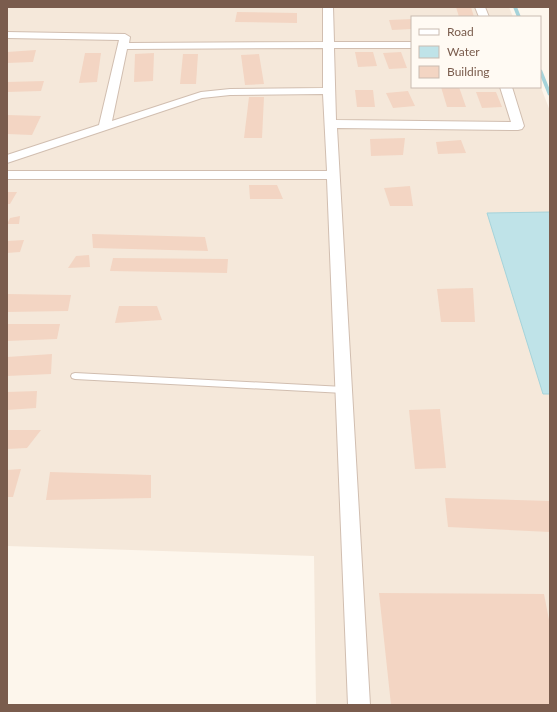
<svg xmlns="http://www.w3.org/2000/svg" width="557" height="712" font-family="Lato,sans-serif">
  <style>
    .residential { fill: #f5e8da }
    .water { fill: #bfe3e8; stroke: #a5d3da }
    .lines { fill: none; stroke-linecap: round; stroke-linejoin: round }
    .stream { fill: #a5d3da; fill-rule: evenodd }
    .building { fill: #f3d5c3 }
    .service-casing { stroke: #d1beb0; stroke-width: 2 }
    .minor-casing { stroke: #d1beb0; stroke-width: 2 }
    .service { fill: #fff; fill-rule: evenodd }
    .minor { fill: #fff; fill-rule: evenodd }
  </style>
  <rect width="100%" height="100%" fill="#fdf6ec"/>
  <path class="residential" d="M7,7H509L513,17H412V87H540V85L550,111V705H316L314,556L7,546Z"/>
  <path class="water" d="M550,212V394H543L487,213Z"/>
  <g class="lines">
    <g class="stream">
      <path d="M513,7H517L521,17H517Z"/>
      <path d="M540,69L542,70L550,90V96L548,95L540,75Z"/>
    </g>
  </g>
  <g class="building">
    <path d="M456,7H471L474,17H459Z"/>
    <path d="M237,12L297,13V23L235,22Z"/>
    <path d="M412,19V29L392,30L389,20Z"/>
    <path d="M36,50L33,62L7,63V52Z"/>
    <path d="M355,52H373L377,66L358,67Z"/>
    <path d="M401,52L407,68L389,69L383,53Z"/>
    <path d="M85,53H101L97,82L79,83Z"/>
    <path d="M154,53L153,81L134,82L135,54Z"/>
    <path d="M183,54H198L196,84H180Z"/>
    <path d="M259,54L264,84L245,85L241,55Z"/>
    <path d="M44,81L41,91L7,92V82Z"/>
    <path d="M441,87H459L466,107H447Z"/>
    <path d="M355,90H373L375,107H357Z"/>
    <path d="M408,91L415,106L393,108L386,93Z"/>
    <path d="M476,92H496L502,107L482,108Z"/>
    <path d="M249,97H264L262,138H244Z"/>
    <path d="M7,115L41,116L32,135L7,134Z"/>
    <path d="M405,138L403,155L371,156L370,139Z"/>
    <path d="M461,140L466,153L438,154L436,142Z"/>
    <path d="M249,185H277L283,199H250Z"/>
    <path d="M410,186L413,206H390L384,188Z"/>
    <path d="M7,192H17L10,204H7Z"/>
    <path d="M20,216L19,224H7L10,218Z"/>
    <path d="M92,234L205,237L208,251L93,248Z"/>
    <path d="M24,240L20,252L7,253V241Z"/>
    <path d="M89,255L90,267L68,268L76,256Z"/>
    <path d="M113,258L228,259L227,273L110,271Z"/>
    <path d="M473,288L475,322H441L437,289Z"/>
    <path d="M7,294L71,295L68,311L7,312Z"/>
    <path d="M119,306H157L162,320L115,323Z"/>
    <path d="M7,324H60L57,339L7,341Z"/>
    <path d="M52,354L51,374L7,376V357Z"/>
    <path d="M37,391L36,408L7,410V392Z"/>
    <path d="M440,409L446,468L415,469L409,410Z"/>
    <path d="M7,430H41L27,448L7,449Z"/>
    <path d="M21,469L13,497H7V470Z"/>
    <path d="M50,472L151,475V498L46,500Z"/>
    <path d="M445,498L550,501V532L448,527Z"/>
    <path d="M379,593L544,594L550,625V705H391Z"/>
  </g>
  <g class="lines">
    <defs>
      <path id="service" d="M75,373L344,387L347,388L348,390L347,392L344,393L75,379L72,378L71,376L72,374Z"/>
      <g id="minor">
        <path d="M323,7H333L334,42H412V48H334L336,120L511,122L500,87H512L524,126L522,129L518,130L337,128L370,705H348L327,179H7V171H327L323,94L230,95L202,98L7,163V155L99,125L119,40L7,38V32L125,34L130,37L129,43L323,42ZM323,48V88L230,89L201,92L112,121L127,49Z"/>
        <path d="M475,7H485L489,17H479Z"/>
      </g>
    </defs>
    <use href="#service" class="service-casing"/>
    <use href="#minor" class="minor-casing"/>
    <use href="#service" class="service"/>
    <use href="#minor" class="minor"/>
  </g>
  <rect width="557" height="712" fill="none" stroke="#7a5c4d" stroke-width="16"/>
  <rect x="411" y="16" width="130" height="72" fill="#fffaf3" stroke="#cabbb1"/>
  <rect x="419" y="29" width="20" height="6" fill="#ffffff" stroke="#cabbb1"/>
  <text x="447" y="36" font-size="12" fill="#7a5c4d">Road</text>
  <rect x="419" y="46" width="20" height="12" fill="#bfe3e8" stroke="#cabbb1"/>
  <text x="447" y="56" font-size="12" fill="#7a5c4d">Water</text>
  <rect x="419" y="66" width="20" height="12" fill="#f3d5c3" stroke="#cabbb1"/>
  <text x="447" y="76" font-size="12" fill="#7a5c4d">Building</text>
</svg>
